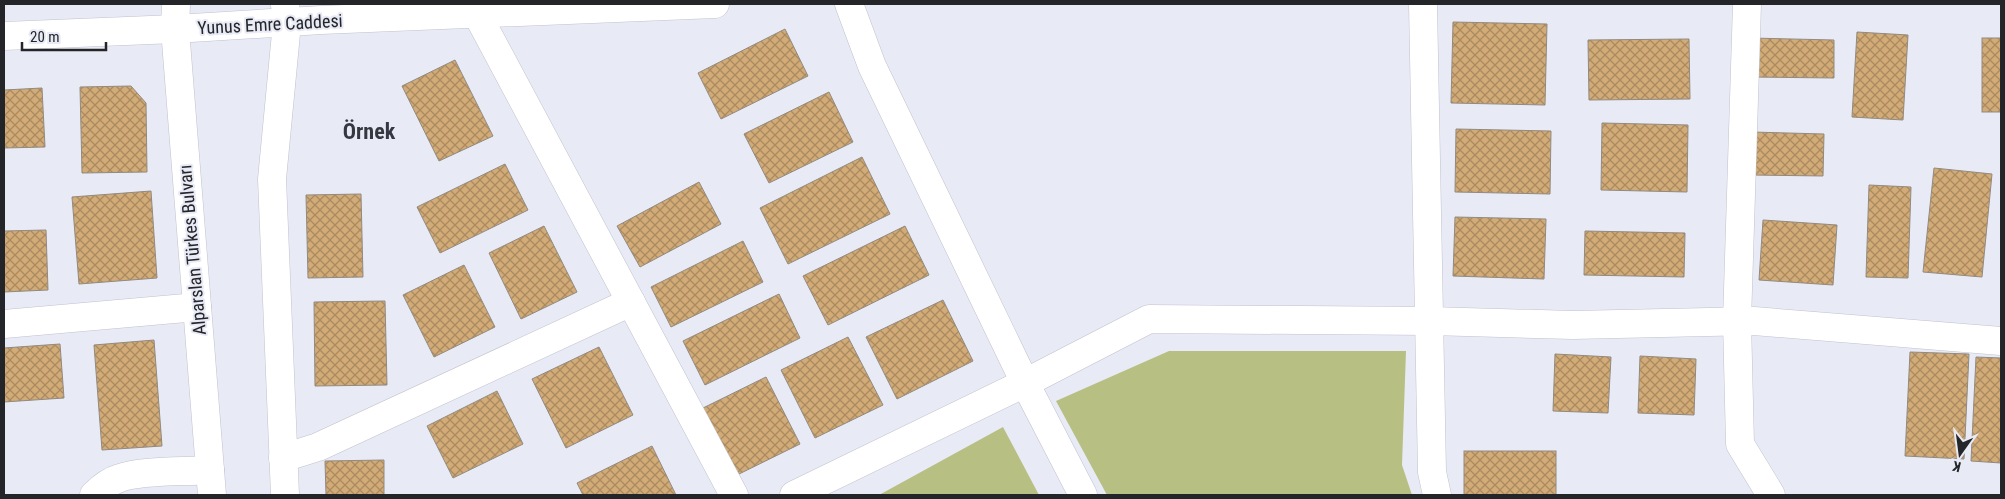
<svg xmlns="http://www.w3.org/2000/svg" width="2005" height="499" font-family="'Roboto Condensed',sans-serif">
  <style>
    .grass { fill: #b8bf83 }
    .building { fill: url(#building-cross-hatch); stroke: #918a81 }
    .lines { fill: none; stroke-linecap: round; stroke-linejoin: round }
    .minor-casing { stroke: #c0c2cd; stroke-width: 29 }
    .minor { stroke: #fff; stroke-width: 28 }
    .labels { text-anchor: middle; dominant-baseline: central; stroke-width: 4; stroke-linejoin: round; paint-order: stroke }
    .street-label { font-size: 18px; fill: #242529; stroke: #e8eaf6 }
    .district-label { font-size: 22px; font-weight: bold; fill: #363841; stroke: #e8eaf6 }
  </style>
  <defs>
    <pattern id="building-cross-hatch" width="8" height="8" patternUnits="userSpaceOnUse" patternTransform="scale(1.25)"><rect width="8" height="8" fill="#d2ab76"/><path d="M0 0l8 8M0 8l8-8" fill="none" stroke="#aa8b61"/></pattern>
  </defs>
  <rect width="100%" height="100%" fill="#e8eaf6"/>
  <g class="grass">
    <path d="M1169,351H1406L1402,465L1412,495H1107L1056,401Z"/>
    <path d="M1003,427L1039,495H879Z"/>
  </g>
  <g class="building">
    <path d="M1453,22L1547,24L1545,105L1451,103Z"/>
    <path d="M785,29L808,76L721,119L698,73Z"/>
    <path d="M1857,32L1908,35L1903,120L1852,117Z"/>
    <path d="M1751,38L1834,40V78L1750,77Z"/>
    <rect x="1982" y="38" width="19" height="74"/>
    <path d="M1689,39L1690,99L1589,100L1588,40Z"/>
    <path d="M455,60L493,136L439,161L402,86Z"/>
    <path d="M131,86L146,103L147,172L82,173L80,87Z"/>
    <path d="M42,88L45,147L4,148V90Z"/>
    <path d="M829,92L853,142L769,183L744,134Z"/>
    <path d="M1602,123L1688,125L1687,192L1601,190Z"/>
    <path d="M1456,129L1551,131L1550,194L1455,192Z"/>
    <path d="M1752,132L1824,134L1823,176L1751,175Z"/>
    <path d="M862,157L890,214L788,264L760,208Z"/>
    <path d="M505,164L528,210L440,253L417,207Z"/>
    <path d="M1934,168L1992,174L1982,277L1923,272Z"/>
    <path d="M699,182L721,224L640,267L617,226Z"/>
    <path d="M1869,185L1911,187L1908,278L1866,277Z"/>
    <path d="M151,191L157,278L79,284L72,197Z"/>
    <path d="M361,194L363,277L308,278L306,195Z"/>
    <path d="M1455,217L1546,219L1544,279L1453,276Z"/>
    <path d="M1763,220L1837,225L1833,285L1759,280Z"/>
    <path d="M544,226L577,292L521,319L489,253Z"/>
    <path d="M905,226L929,275L828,325L803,276Z"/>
    <path d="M46,230L48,290L4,292V231Z"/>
    <path d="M1585,231L1685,233L1684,277L1584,275Z"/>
    <path d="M743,241L763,282L671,327L651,287Z"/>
    <path d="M464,265L495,327L434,357L403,295Z"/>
    <path d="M779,294L800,338L705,385L683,341Z"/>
    <path d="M943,300L973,361L897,399L866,337Z"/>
    <path d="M385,301L387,385L315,386L314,302Z"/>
    <path d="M848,337L883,405L815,438L781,370Z"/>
    <path d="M154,340L162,446L102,450L94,345Z"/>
    <path d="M60,344L64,398L4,402V348Z"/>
    <path d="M599,347L633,415L566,448L532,379Z"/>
    <path d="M1910,352L1969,354L1964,459L1905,456Z"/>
    <path d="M1555,354L1611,357L1608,413L1553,411Z"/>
    <path d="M1640,356L1696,359L1694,415L1638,413Z"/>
    <path d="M1976,357L2001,358V463L1971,461Z"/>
    <path d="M766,377L800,444L735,476L701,409Z"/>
    <path d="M497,391L523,444L453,478L427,426Z"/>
    <path d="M652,446L676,495H583L577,483Z"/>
    <rect x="1464" y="451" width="92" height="44"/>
    <path d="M384,460V495H326L325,461Z"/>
  </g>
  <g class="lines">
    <defs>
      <g id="minor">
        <path d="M176,4L175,29L212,495"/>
        <path d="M849,4L872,66L1025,383L1083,495"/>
        <path d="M1423,4L1432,472L1437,495"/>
        <path d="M1747,4L1737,321L1740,444L1771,495"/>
        <path d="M477,14L734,495"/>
        <path d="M4,36L175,29L321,20L715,4"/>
        <path d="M4,324L197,307"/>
        <path d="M283,458L318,447L631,302"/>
        <path d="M94,495C101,488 110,481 120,478C141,470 186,472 210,470"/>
        <path d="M285,495L272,179L287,23L285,5"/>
        <path d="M794,495L1025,383L1149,319L1430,321L1573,325L1754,321L2001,341"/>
      </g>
    </defs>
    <use href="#minor" class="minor-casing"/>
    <use href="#minor" class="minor"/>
  </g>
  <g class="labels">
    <g class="street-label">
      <text transform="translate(270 24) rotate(-3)">Yunus Emre Caddesi</text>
      <text transform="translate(192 250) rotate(-95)">Alparslan Türkes Bulvarı</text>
    </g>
    <g class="district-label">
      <text x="369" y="131">Örnek</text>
    </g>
  </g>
  <rect width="2005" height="499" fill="none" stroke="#242529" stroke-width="10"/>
  <g transform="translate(1960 454) rotate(194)" stroke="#e8eaf6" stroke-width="4" paint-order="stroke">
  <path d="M0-4L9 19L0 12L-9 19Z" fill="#242529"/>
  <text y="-8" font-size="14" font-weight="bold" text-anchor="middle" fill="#242529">K</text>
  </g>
  <path d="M22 42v8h84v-8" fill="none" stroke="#242529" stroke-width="2.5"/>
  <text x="30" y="42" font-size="15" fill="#242529" stroke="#e8eaf6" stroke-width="4" paint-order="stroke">20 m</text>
</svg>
